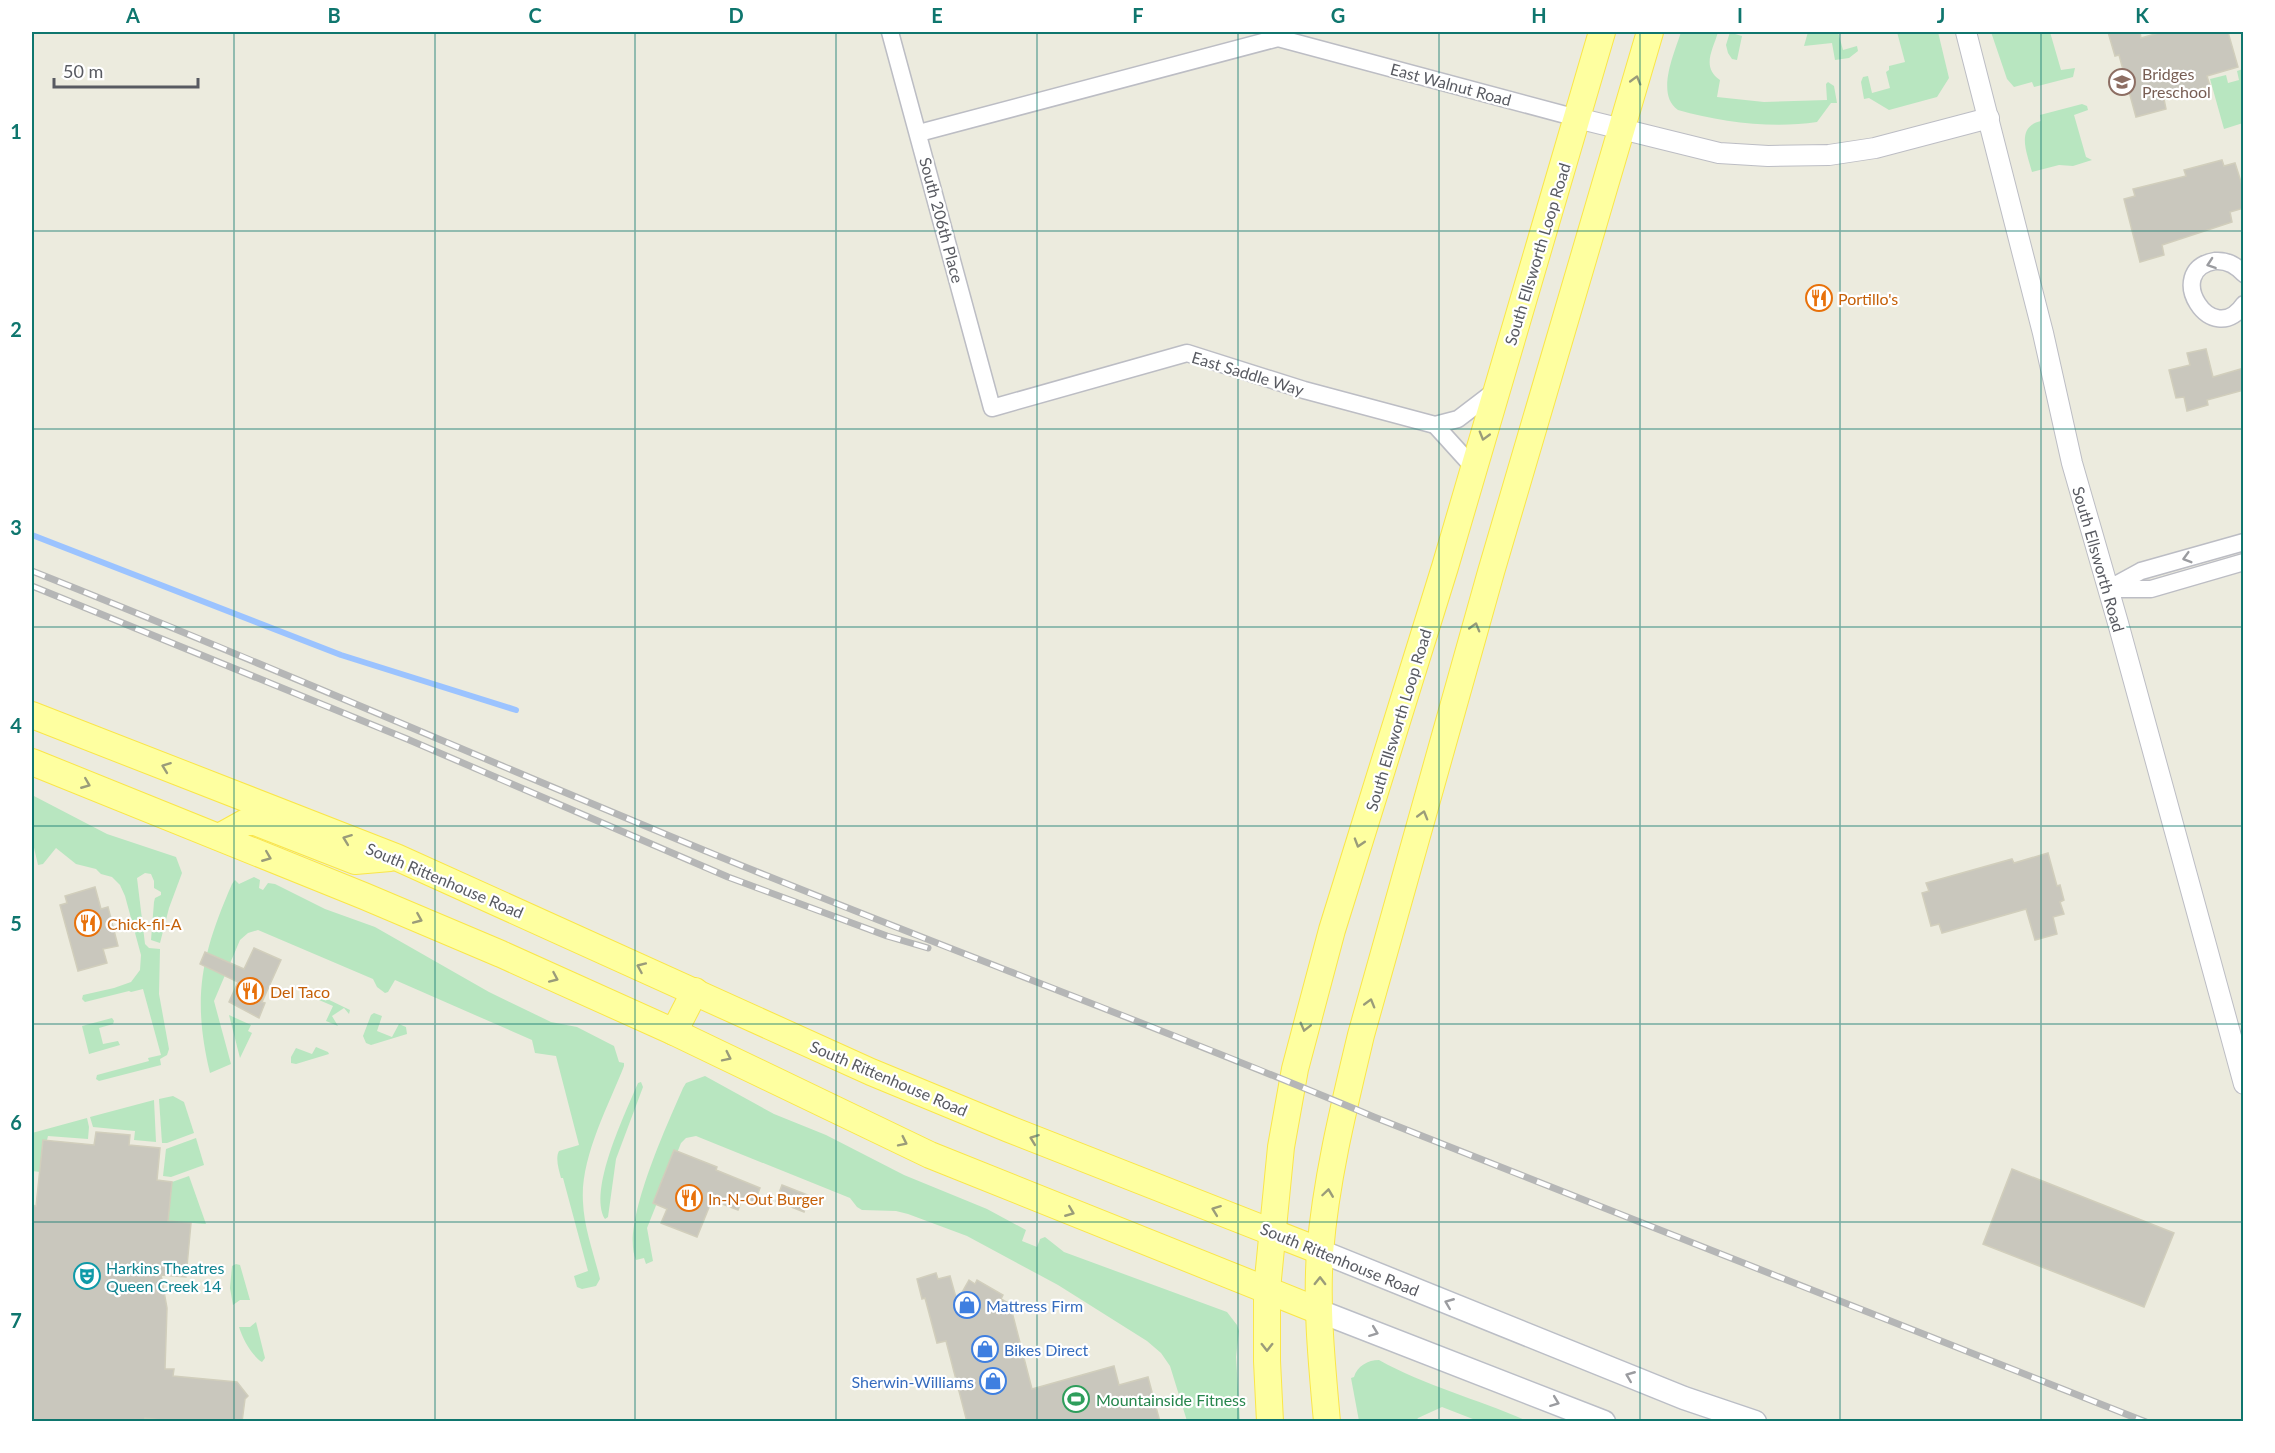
<svg xmlns="http://www.w3.org/2000/svg" width="2275" height="1453" font-family="Lato,sans-serif">
  <style>
    .green { fill: #b8e6c0 }
    .lines { fill: none; stroke-linecap: round; stroke-linejoin: round }
    .stream { stroke: #9bc3ff; stroke-width: 6 }
    .building { fill: #c9c7bd; stroke: #d1cebc; stroke-width: 1.5 }
    .minor-casing { stroke: #bcbdc4; stroke-width: 19 }
    .tertiary-casing { stroke: #bcbdc4; stroke-width: 22 }
    .secondary-casing { stroke: #bbbec6; stroke-width: 25 }
    .primary-casing { stroke: #fae649; stroke-width: 28 }
    .minor { stroke: #fff; stroke-width: 16 }
    .tertiary { stroke: #fff; stroke-width: 20 }
    .secondary { stroke: #fff; stroke-width: 22 }
    .primary { stroke: #feffa0; stroke-width: 26 }
    .rail-casing { stroke: #b5b6b6; stroke-width: 7 }
    .rail { stroke: #fff; stroke-width: 4.5; stroke-dasharray: 14; stroke-linecap: butt }
    .oneway { stroke: #9a9c7a }
    .oneway2 { stroke: #9b9ca0 }
    .grid { fill: none; stroke: #0f766e; stroke-width: 1.5; stroke-opacity: 0.55 }
    .labels { text-anchor: middle; dominant-baseline: central; stroke-width: 4.5; stroke-linejoin: round; paint-order: stroke }
    .education-label { font-size: 16px; fill: #785e54; stroke: #fff; text-anchor: start }
    .street-label { font-size: 16px; fill: #585a61; stroke: #fff }
    .food-label { font-size: 16px; fill: #c56008; stroke: #fff; text-anchor: start }
    .culture-label { font-size: 16px; fill: #0d838f; stroke: #fff; text-anchor: start }
    .shop-label { font-size: 16px; fill: #366cbe; stroke: #fff; text-anchor: start }
    .leisure-label { font-size: 16px; fill: #27864d; stroke: #fff; text-anchor: start }
    .neatline { fill: none; stroke: #0f766e; stroke-width: 2 }
    .grid-label { font-size: 20px; text-anchor: middle; font-weight: bold; fill: #0f766e }
  </style>
  <rect width="100%" height="100%" fill="#ecebde"/>
  <g class="green">
    <path d="M1681,32H1718C1713,50 1701,67 1720,80L1717,97L1764,102L1827,100L1826,84L1828,82L1834,86L1837,103H1831L1817,122C1772,129 1721,122 1678,110C1655,94 1675,52 1681,32Z"/>
    <path d="M1730,32H1735V34L1742,36L1737,60L1732,59L1728,53L1726,45Z"/>
    <path d="M1808,32H1838L1843,50L1857,46L1858,51L1849,58L1835,60L1832,43L1804,46Z"/>
    <path d="M1897,32H1938L1949,78L1937,97L1889,110L1869,98L1864,99L1861,82L1863,77L1868,76L1872,93L1890,88L1886,72L1889,70V66L1905,62Z"/>
    <path d="M1991,32H2050L2061,70L2075,68L2073,77L2034,87L2032,82L2014,87L2007,79Z"/>
    <path d="M2243,69V123L2224,129L2210,79L2226,75L2228,83L2239,80L2237,71Z"/>
    <path d="M2082,104L2087,106L2088,110L2074,115L2086,157L2092,160L2073,166L2059,165L2032,172C2027,153 2015,127 2041,121L2040,115Z"/>
    <path d="M32,795L107,834L176,857L182,873L169,908L160,943L151,940L154,902L155,898L161,895V892L154,888V881L151,874L145,873L137,878L145,944L149,948L160,949L159,994L169,1049L167,1055L160,1059L161,1065L99,1081L96,1079L97,1075L149,1061L148,1058L161,1055L143,989L131,992L129,991L85,1002L82,999L83,995L114,988L131,982L140,970L141,955L125,896L120,885L112,877L101,874L96,869L76,864L56,848L43,864L38,865L32,839Z"/>
    <path d="M254,877L260,880L259,888L263,890L268,883L275,884L325,909L375,927L489,992L551,1022L577,1027L614,1046L619,1062L624,1063V1066C608,1107 580,1158 583,1202C584,1228 594,1254 600,1279L596,1286L582,1289L577,1287L574,1276L588,1271L563,1178H561C559,1170 555,1158 559,1151L579,1145L556,1056L535,1053L532,1040L395,980L388,992L385,993L377,987L373,979L258,930L248,933L240,940L214,1001L231,1064L210,1073C192,998 201,955 232,884L235,880L239,884Z"/>
    <path d="M319,995L350,1010L349,1014L344,1008L332,1016L338,1026L326,1021L333,1006L319,1000Z"/>
    <path d="M374,1013L382,1016L377,1031L392,1037L399,1024L406,1027L407,1034L371,1045L366,1043L363,1036L371,1015Z"/>
    <path d="M229,1015L251,1025L248,1031L252,1033L240,1058Z"/>
    <path d="M112,1018L114,1021L113,1024L99,1028L103,1044L118,1041L120,1045L89,1054L82,1026Z"/>
    <path d="M316,1047L328,1052L329,1054L296,1064L291,1063V1057L296,1048L312,1054Z"/>
    <path d="M705,1076L774,1114L826,1135L904,1175L987,1209L1026,1230L1022,1241L1037,1247L1040,1239L1045,1237L1064,1252L1227,1312L1237,1325L1239,1331L1236,1357L1240,1421H1187L1170,1366L1161,1353L1147,1341L1058,1285L967,1236L908,1214L896,1211L862,1210L857,1207L850,1198L696,1136L686,1138L681,1143L647,1228L653,1261L646,1264L644,1258L636,1260C620,1226 668,1123 683,1088L686,1083Z"/>
    <path d="M641,1082L643,1087L616,1159L608,1217L605,1219C588,1190 625,1114 638,1083Z"/>
    <path d="M173,1096L184,1102L194,1133L167,1143H162L159,1099Z"/>
    <path d="M154,1100L156,1142L134,1140L135,1131L93,1127L90,1117Z"/>
    <path d="M87,1118L89,1127L88,1139L48,1136L47,1140H43L40,1172L32,1171V1133Z"/>
    <path d="M196,1138L204,1165L171,1177L163,1176L166,1149Z"/>
    <path d="M189,1176L206,1224L168,1221L172,1182Z"/>
    <path d="M236,1264L240,1265L250,1300H240L233,1305L230,1288L232,1266Z"/>
    <path d="M256,1322L265,1358L262,1362C251,1355 243,1339 239,1327H250Z"/>
    <path d="M1379,1360C1425,1386 1478,1399 1527,1421H1478L1442,1407L1418,1418L1416,1421H1359L1351,1378L1354,1377C1357,1366 1368,1360 1379,1360Z"/>
  </g>
  <g class="lines">
    <path class="stream" d="M32,535L341,655L516,710"/>
  </g>
  <g class="building">
    <path d="M2108,32H2140L2141,38L2162,32H2228L2238,67L2207,76L2210,86L2164,99L2166,109L2136,117L2119,55L2115,56Z"/>
    <path d="M2222,160L2224,166L2235,163L2244,191V208L2230,212L2232,222L2162,245L2164,255L2140,262L2124,199L2135,196L2133,189L2186,176L2184,170Z"/>
    <path d="M2206,349L2213,377L2244,368V390L2207,400L2208,405L2187,411L2184,397L2176,398L2169,370L2190,365L2187,353Z"/>
    <path d="M2048,853L2057,886L2060,885L2064,900L2060,902L2064,914L2053,917L2057,934L2035,940L2026,909L1942,933L1939,924L1931,926L1922,893L1929,891L1926,883L2012,859L2014,863Z"/>
    <path d="M95,887L101,909L108,907L118,946L103,949L107,963L78,971L60,905L67,903L65,896Z"/>
    <path d="M254,948L281,960L262,1002L265,1003L259,1018L229,1002L238,982L200,964L205,952L244,969Z"/>
    <path d="M96,1132L130,1135L129,1145L160,1148L157,1180L172,1182L168,1221L191,1223L186,1277L161,1275L167,1308L165,1369H174L173,1376L237,1382L248,1396L245,1399L242,1422H179L145,1418L144,1422H32V1205L36,1206L43,1140L94,1145Z"/>
    <path d="M674,1150L717,1167L716,1170L760,1188L754,1204L742,1199L738,1210L712,1200L697,1237L661,1223L667,1209L653,1203Z"/>
    <path d="M2012,1169L2174,1233L2144,1307L1983,1244Z"/>
    <path d="M782,1185L810,1196L804,1212L776,1201Z"/>
    <path d="M936,1273L938,1279L950,1276L957,1301L969,1280L975,1284L977,1280L1003,1295L1001,1299L1010,1304L1032,1389L1114,1366L1119,1385L1148,1377L1160,1422H967L946,1341L937,1343L925,1298L922,1299L917,1279Z"/>
  </g>
  <g class="lines">
    <defs>
      <g id="minor">
        <path d="M890,32L992,408L1187,353L1304,390L1435,425L1458,419L1496,390"/>
        <path d="M919,133L1278,38L1577,118"/>
        <path d="M2244,274C2236,265 2227,260 2215,261C2162,270 2212,351 2244,304"/>
        <path d="M1435,425L1474,468"/>
        <path d="M2108,589L2141,571L2244,542"/>
        <path d="M2109,589H2151L2244,562"/>
      </g>
      <g id="tertiary">
        <path d="M1966,32L2043,333L2072,463L2118,623L2244,1084"/>
        <path d="M1577,118L1719,153L1768,156L1829,155L1875,148L1989,118"/>
      </g>
      <g id="secondary">
        <path d="M1320,1251L1684,1398L1755,1422"/>
        <path d="M1319,1311L1604,1422"/>
      </g>
      <g id="primary">
        <path d="M32,715L396,857L871,1072L1009,1129L1320,1251"/>
        <path d="M32,762L364,896L501,954L674,1032L930,1155L1319,1311"/>
        <path d="M219,837L246,822H255L355,861L390,858"/>
        <path d="M674,1032L695,991"/>
        <path d="M1270,1422L1267,1361V1289L1281,1147L1295,1069L1332,930L1445,567L1602,32"/>
        <path d="M1327,1422C1322,1365 1316,1308 1320,1252C1326,1179 1344,1106 1361,1035L1491,572L1650,32"/>
      </g>
    </defs>
    <use href="#minor" class="minor-casing"/>
    <use href="#tertiary" class="tertiary-casing"/>
    <use href="#secondary" class="secondary-casing"/>
    <use href="#primary" class="primary-casing"/>
    <use href="#minor" class="minor"/>
    <use href="#tertiary" class="tertiary"/>
    <use href="#secondary" class="secondary"/>
    <use href="#primary" class="primary"/>
    <defs>
      <g id="rail">
        <path d="M32,571C262,662 489,762 718,856C936,945 1157,1026 1374,1117L2146,1422"/>
        <path d="M32,586L407,739L728,877L887,936L928,948"/>
      </g>
    </defs>
    <use href="#rail" class="rail-casing"/>
    <use href="#rail" class="rail"/>
  </g>
  <defs><path id="oneway-chevron" d="M-2-3.5L2.5 0L-2 3.5" fill="none" stroke-width="1.6" stroke-linecap="round" stroke-linejoin="round" transform="scale(1.5)"/></defs>
  <g class="oneway">
    <use href="#oneway-chevron" transform="translate(1636 80) rotate(-74)"/>
    <use href="#oneway-chevron" transform="translate(1484 436) rotate(106)"/>
    <use href="#oneway-chevron" transform="translate(1475 627) rotate(-74)"/>
    <use href="#oneway-chevron" transform="translate(166 767) rotate(-159)"/>
    <use href="#oneway-chevron" transform="translate(86 784) rotate(22)"/>
    <use href="#oneway-chevron" transform="translate(1423 815) rotate(-74)"/>
    <use href="#oneway-chevron" transform="translate(347 839) rotate(-159)"/>
    <use href="#oneway-chevron" transform="translate(1359 843) rotate(107)"/>
    <use href="#oneway-chevron" transform="translate(267 857) rotate(22)"/>
    <use href="#oneway-chevron" transform="translate(418 919) rotate(23)"/>
    <use href="#oneway-chevron" transform="translate(641 967) rotate(-156)"/>
    <use href="#oneway-chevron" transform="translate(554 978) rotate(24)"/>
    <use href="#oneway-chevron" transform="translate(1370 1003) rotate(-74)"/>
    <use href="#oneway-chevron" transform="translate(1305 1027) rotate(104)"/>
    <use href="#oneway-chevron" transform="translate(727 1057) rotate(26)"/>
    <use href="#oneway-chevron" transform="translate(1034 1139) rotate(-159)"/>
    <use href="#oneway-chevron" transform="translate(903 1142) rotate(26)"/>
    <use href="#oneway-chevron" transform="translate(1328 1193) rotate(-82)"/>
    <use href="#oneway-chevron" transform="translate(1216 1210) rotate(-159)"/>
    <use href="#oneway-chevron" transform="translate(1070 1212) rotate(22)"/>
    <use href="#oneway-chevron" transform="translate(1320 1281) rotate(-89)"/>
    <use href="#oneway-chevron" transform="translate(1267 1347) rotate(90)"/>
  </g>
  <g class="oneway2">
    <use href="#oneway-chevron" transform="translate(2211 264) rotate(161)"/>
    <use href="#oneway-chevron" transform="translate(2187 558) rotate(164)"/>
    <use href="#oneway-chevron" transform="translate(1449 1303) rotate(-158)"/>
    <use href="#oneway-chevron" transform="translate(1374 1332) rotate(21)"/>
    <use href="#oneway-chevron" transform="translate(1630 1376) rotate(-158)"/>
    <use href="#oneway-chevron" transform="translate(1555 1402) rotate(21)"/>
  </g>
  <path class="grid" d="M234,32V1422M435,32V1422M635,32V1422M836,32V1422M1037,32V1422M1238,32V1422M1439,32V1422M1640,32V1422M1840,32V1422M2041,32V1422M32,231H2244M32,429H2244M32,627H2244M32,826H2244M32,1024H2244M32,1222H2244"/>
  <defs>
    <symbol id="school-ring" viewBox="-11 -11 22 22"><circle r="9.5" fill="#fff" stroke="#8d6e63" stroke-width="1.5"/><path d="M0-5L7-2L0 1L-7-2ZM-4 1L0 2.5L4 1V4Q0 6-4 4Z" fill="#8d6e63"/></symbol>
    <symbol id="restaurant-ring" viewBox="-11 -11 22 22"><circle r="9.5" fill="#fff" stroke="#e8710a" stroke-width="1.5"/><path d="M-5-6h1v4h1v-4h1v4h1v-4h1v5L-1.5 .5V6h-2V.5L-5-1ZM5-6V6H3V1.5H1.5Q1.5-4 5-6Z" fill="#e8710a"/></symbol>
    <symbol id="theatre-ring" viewBox="-11 -11 22 22"><circle r="9.5" fill="#fff" stroke="#0f9aa8" stroke-width="1.5"/><path d="M-5-5.5Q0-4 5-5.5V0Q5 5 0 6Q-5 5-5 0ZM-3.3-2.5H-1v1.5H-3.3ZM1-2.5H3.3v1.5H1ZM-2.8 1Q0 5.5 2.8 1Z" fill="#0f9aa8"/></symbol>
    <symbol id="shop-ring" viewBox="-11 -11 22 22"><circle r="9.5" fill="#fff" stroke="#3f7fe0" stroke-width="1.5"/><path d="M-5-2.5h2.3a2.7 3.5 0 0 1 5.4 0H5L5.5 6h-11ZM-1.5-2.5h3a1.5 2.3 0 0 0-3 0Z" fill="#3f7fe0"/></symbol>
    <symbol id="stadium-ring" viewBox="-11 -11 22 22"><circle r="9.5" fill="#fff" stroke="#2e9e5b" stroke-width="1.5"/><path d="M0-5a6.5 5 0 1 0 0 10a6.5 5 0 1 0 0-10ZM-3.5-1.8h7v3.6h-7Z" fill="#2e9e5b"/></symbol>
  </defs>
  <g fill-rule="evenodd">
    <use href="#school-ring" x="2107" y="67" width="30" height="30"/>
    <use href="#restaurant-ring" x="1804" y="283" width="30" height="30"/>
    <use href="#restaurant-ring" x="73" y="908" width="30" height="30"/>
    <use href="#restaurant-ring" x="235" y="976" width="30" height="30"/>
    <use href="#restaurant-ring" x="674" y="1183" width="30" height="30"/>
    <use href="#theatre-ring" x="72" y="1261" width="30" height="30"/>
    <use href="#shop-ring" x="952" y="1290" width="30" height="30"/>
    <use href="#shop-ring" x="970" y="1334" width="30" height="30"/>
    <use href="#shop-ring" x="978" y="1366" width="30" height="30"/>
    <use href="#stadium-ring" x="1061" y="1384" width="30" height="30"/>
  </g>
  <g class="labels">
    <g class="education-label">
      <text x="2142" y="73">Bridges<tspan x="2142" dy="18">Preschool</tspan></text>
    </g>
    <g class="street-label">
      <text transform="translate(1451 84) rotate(15)">East Walnut Road</text>
      <text transform="translate(942 220) rotate(75)">South 206th Place</text>
      <text transform="translate(1537 254) rotate(-73)">South Ellsworth Loop Road</text>
      <text transform="translate(1248 373) rotate(17)">East Saddle Way</text>
      <text transform="translate(2099 559) rotate(74)">South Ellsworth Road</text>
      <text transform="translate(1398 720) rotate(-73)">South Ellsworth Loop Road</text>
      <text transform="translate(445 880) rotate(23)">South Rittenhouse Road</text>
      <text transform="translate(889 1078) rotate(23)">South Rittenhouse Road</text>
      <text transform="translate(1340 1259) rotate(22)">South Rittenhouse Road</text>
    </g>
    <g class="food-label">
      <text x="1838" y="298">Portillo's</text>
      <text x="107" y="923">Chick-fil-A</text>
      <text x="270" y="991">Del Taco</text>
      <text x="708" y="1198">In-N-Out Burger</text>
    </g>
    <g class="culture-label">
      <text x="106" y="1267">Harkins Theatres<tspan x="106" dy="18">Queen Creek 14</tspan></text>
    </g>
    <g class="shop-label">
      <text x="986" y="1305">Mattress Firm</text>
      <text x="1004" y="1349">Bikes Direct</text>
      <text x="974" y="1381" text-anchor="end">Sherwin-Williams</text>
    </g>
    <g class="leisure-label">
      <text x="1096" y="1399">Mountainside Fitness</text>
    </g>
  </g>
  <rect width="2275" height="1453" fill="none" stroke="#ffffff" stroke-width="66"/>
  <path d="M54 78v9h144v-9" fill="none" stroke="#585a61" stroke-width="3"/>
  <text x="63" y="78" font-size="18" fill="#585a61" stroke="#ffffff" stroke-width="4.5" paint-order="stroke">50 m</text>
  <rect x="33" y="33" width="2209" height="1387" class="neatline"/>
  <g class="grid-label">
    <text x="133" y="23">A</text>
    <text x="334" y="23">B</text>
    <text x="535" y="23">C</text>
    <text x="736" y="23">D</text>
    <text x="937" y="23">E</text>
    <text x="1138" y="23">F</text>
    <text x="1338" y="23">G</text>
    <text x="1539" y="23">H</text>
    <text x="1740" y="23">I</text>
    <text x="1941" y="23">J</text>
    <text x="2142" y="23">K</text>
    <text x="16" y="139">1</text>
    <text x="16" y="337">2</text>
    <text x="16" y="535">3</text>
    <text x="16" y="733">4</text>
    <text x="16" y="931">5</text>
    <text x="16" y="1130">6</text>
    <text x="16" y="1328">7</text>
  </g>
</svg>
